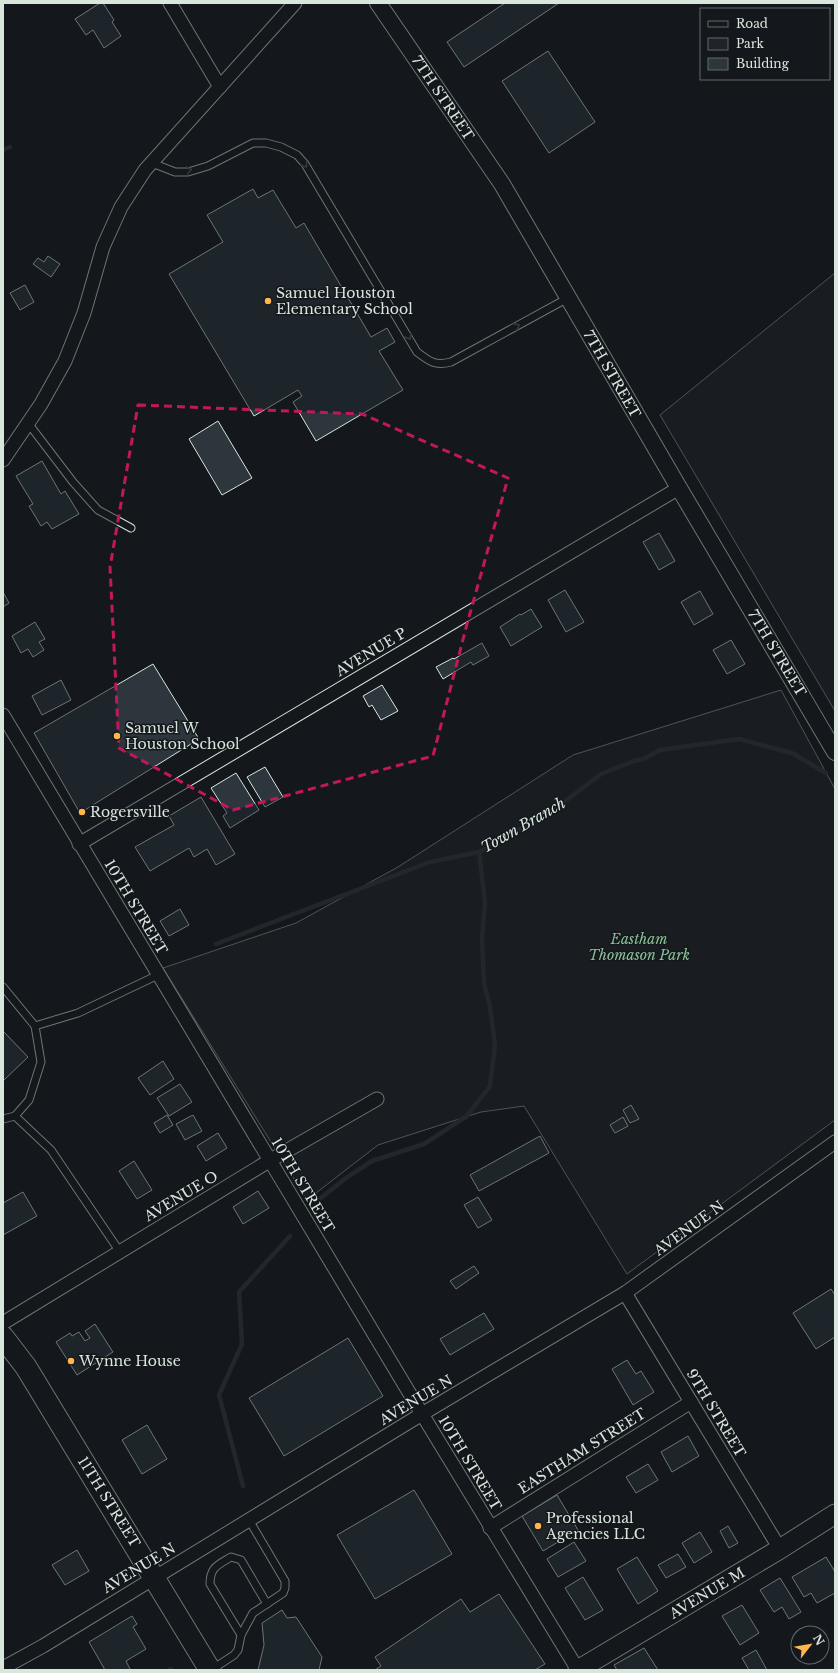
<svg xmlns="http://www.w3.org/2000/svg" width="838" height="1673" font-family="'Libre Baskerville',serif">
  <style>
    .green { fill: #202428; stroke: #939e99 }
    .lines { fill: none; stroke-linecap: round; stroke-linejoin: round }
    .stream { stroke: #363b3e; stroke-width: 4.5 }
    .building { fill: #2c363c; stroke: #d8e6dc }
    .service-casing { stroke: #d8e6dc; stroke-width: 9 }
    .minor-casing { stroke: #d8e6dc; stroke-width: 15 }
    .tertiary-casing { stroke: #d8e6dc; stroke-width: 18 }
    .secondary-casing { stroke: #d8e6dc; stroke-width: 21 }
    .primary-casing { stroke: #d8e6dc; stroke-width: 23 }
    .service { stroke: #14181c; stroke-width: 7 }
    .minor { stroke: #14181c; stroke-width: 13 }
    .tertiary { stroke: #14181c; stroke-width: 16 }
    .secondary { stroke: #14181c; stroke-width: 19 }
    .primary { stroke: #14181c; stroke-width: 21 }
    .oneway { stroke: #59605f }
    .marked { fill: none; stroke: #c2185b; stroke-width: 3; stroke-dasharray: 8 5; stroke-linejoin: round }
    .poi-dot { fill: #ffb74d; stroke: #14181c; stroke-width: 1.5 }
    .labels { text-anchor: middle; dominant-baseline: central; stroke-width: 3; stroke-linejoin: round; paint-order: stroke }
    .street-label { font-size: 14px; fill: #d8e6dc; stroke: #14181c }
    .poi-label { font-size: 14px; fill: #d8e6dc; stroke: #14181c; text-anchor: start }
    .park-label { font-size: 14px; font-style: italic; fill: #8ac095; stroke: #14181c }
    .water-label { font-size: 15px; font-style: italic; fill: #d8e6dc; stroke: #14181c }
  </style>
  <rect width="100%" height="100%" fill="#14181c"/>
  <g class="green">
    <path d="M835,273V711L660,415Z"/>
    <path d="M781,690L835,789V1120L627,1274L524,1106L481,1112L378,1145L307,1200L163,968L296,923L398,867L573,755Z"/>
  </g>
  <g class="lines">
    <g class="stream">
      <path d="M3,150L10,147"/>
      <path d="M216,944L430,862L479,852L548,814L601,774L634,761L644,759L660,750L739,739L792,753L826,773"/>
      <path d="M321,1198L346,1178L372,1161L424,1144L467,1116L490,1086L495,1045L490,1007L484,983L482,938L485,902L479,852"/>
      <path d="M243,1486L219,1395L242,1344L239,1292L290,1236"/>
      <path d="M169,1670L171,1669"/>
    </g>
  </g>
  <g class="building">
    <path d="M100,3H103L114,20L112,22L121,36L104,48L93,30L86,35L75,19Z"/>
    <path d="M505,3H559L464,67L447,42Z"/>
    <path d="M548,51L595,122L549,153L502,81Z"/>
    <path d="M253,189L258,198L273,190L296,228L304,223L371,337L387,328L395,342L379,351L403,390L316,441L293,402L302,396L298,390L254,416L169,274L223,242L207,215Z"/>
    <path d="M48,256L60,264L51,277L33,264L38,258L44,262Z"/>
    <path d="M25,285L34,302L20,310L10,293Z"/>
    <path d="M218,421L252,478L222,495L189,439Z"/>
    <path d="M42,461L61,494L65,491L79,514L52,529L47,522L41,526L29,506L33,504L16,476Z"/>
    <path d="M659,533L675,561L659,570L643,542Z"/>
    <path d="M565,590L584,622L566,632L548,600Z"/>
    <path d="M700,591L713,614L694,625L681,602Z"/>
    <path d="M3,592L9,603L3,607Z"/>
    <path d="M531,609L542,627L511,646L500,627L520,614L521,615Z"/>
    <path d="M35,622L45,639L39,642L44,650L33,657L28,649L21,653L12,636Z"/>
    <path d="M731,640L745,664L727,674L713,650Z"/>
    <path d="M482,643L489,656L473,665L471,662L443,679L436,667L453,658L454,659Z"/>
    <path d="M153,664L199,739L80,813L34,733Z"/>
    <path d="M61,680L71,700L42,715L32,696Z"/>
    <path d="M382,685L398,711L381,720L372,705L369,707L363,696Z"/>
    <path d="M265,767L283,797L265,807L247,777Z"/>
    <path d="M236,773L259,810L230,828L223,816L227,813L211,788Z"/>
    <path d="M201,797L235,854L216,865L207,849L194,857L189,848L150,871L135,847L174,825L169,816Z"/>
    <path d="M180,909L189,925L169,936L160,921Z"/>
    <path d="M3,1031L28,1057L3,1081Z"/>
    <path d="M163,1061L174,1079L150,1095L138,1078Z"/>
    <path d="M180,1084L192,1102L169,1116L157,1098Z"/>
    <path d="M631,1105L639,1119L630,1123L623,1110Z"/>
    <path d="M167,1115L173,1125L160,1133L154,1123Z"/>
    <path d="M193,1115L202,1131L185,1140L176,1124Z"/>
    <path d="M623,1117L628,1126L615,1133L610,1125Z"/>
    <path d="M218,1133L227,1148L206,1161L197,1146Z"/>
    <path d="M540,1136L549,1153L479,1191L470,1175Z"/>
    <path d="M134,1161L152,1190L137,1199L119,1171Z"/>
    <path d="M258,1191L269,1208L243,1224L233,1207Z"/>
    <path d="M23,1192L37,1216L3,1235V1203Z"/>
    <path d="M478,1197L492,1220L478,1228L464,1205Z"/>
    <path d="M474,1266L479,1273L456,1289L450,1281Z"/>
    <path d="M831,1289L835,1295V1337L816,1349L793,1313Z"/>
    <path d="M484,1313L494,1329L450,1355L440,1339Z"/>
    <path d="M95,1324L113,1352L77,1375L56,1342L70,1333L72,1336L79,1332L85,1341L90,1338L85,1331Z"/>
    <path d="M348,1338L383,1396L284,1456L249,1398Z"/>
    <path d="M627,1360L636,1374L641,1371L654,1392L633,1405L612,1369Z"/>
    <path d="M147,1425L167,1459L142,1474L122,1440Z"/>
    <path d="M688,1436L699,1456L672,1472L661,1452Z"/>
    <path d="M648,1464L658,1480L636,1493L626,1477Z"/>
    <path d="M414,1490L452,1554L375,1599L337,1535Z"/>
    <path d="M557,1495L578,1530L543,1551L522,1516Z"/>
    <path d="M728,1526L738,1543L729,1548L720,1531Z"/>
    <path d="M700,1532L712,1552L694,1563L682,1543Z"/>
    <path d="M574,1542L586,1561L558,1577L547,1559Z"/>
    <path d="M77,1550L89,1571L65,1585L52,1565Z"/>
    <path d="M678,1554L686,1567L666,1578L658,1565Z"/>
    <path d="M637,1557L658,1591L638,1604L617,1569Z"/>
    <path d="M826,1557L835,1572V1593L817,1603L811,1593L804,1597L792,1577Z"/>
    <path d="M583,1577L603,1610L585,1620L565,1588Z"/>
    <path d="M780,1578L801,1612L789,1619L782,1607L774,1612L760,1590Z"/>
    <path d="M499,1594L545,1664L535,1670H375L381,1666L375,1657L461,1599L470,1612Z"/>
    <path d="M742,1605L759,1633L740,1645L722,1616Z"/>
    <path d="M282,1610L287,1618L296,1617L322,1657L319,1670H258L264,1645L262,1623Z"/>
    <path d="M132,1616L137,1624L133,1627L146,1649L126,1661L130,1669L128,1670H105L89,1642Z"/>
    <path d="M644,1648L658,1670H617L614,1665Z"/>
    <path d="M756,1650L767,1670H749L742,1658Z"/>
  </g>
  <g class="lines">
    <defs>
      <g id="service">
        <path d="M152,163L175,172H188L208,166L253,143H266L281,147L297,155L305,164L417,352C430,362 435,366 451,362L568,298"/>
        <path d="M28,423L73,482L98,510L131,528"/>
        <path d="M3,987L35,1026L78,1013L158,975"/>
        <path d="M15,1116L51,1150L120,1252"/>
        <path d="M3,1119L15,1116L29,1100L41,1062L35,1026"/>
        <path d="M241,1635L210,1584C210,1567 218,1565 231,1557L241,1560L267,1604"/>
        <path d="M211,1670L234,1655L238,1650L241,1635L253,1613L283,1593L285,1588V1581L249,1520"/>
      </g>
      <g id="minor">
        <path d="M170,3L220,87"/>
        <path d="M3,460L41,404L65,361L84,313L103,247L121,207L145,170L295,3"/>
        <path d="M3,715L422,1414L578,1670"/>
        <path d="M79,844L679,488"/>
        <path d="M625,1293L780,1549"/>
        <path d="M3,1323L269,1161L377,1099"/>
        <path d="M490,1528L691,1402"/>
        <path d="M3,1668L43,1646L422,1414L625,1293L835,1142"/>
      </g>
      <path id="tertiary" d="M378,3L502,184L679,488L835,752"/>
      <path id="secondary" d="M578,1670L780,1549L835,1514"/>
      <path id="primary" d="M3,1337L26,1367L210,1670"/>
    </defs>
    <use href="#service" class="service-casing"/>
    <use href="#minor" class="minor-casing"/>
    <use href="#tertiary" class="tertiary-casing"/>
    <use href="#secondary" class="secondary-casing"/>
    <use href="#primary" class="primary-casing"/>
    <use href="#service" class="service"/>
    <use href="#minor" class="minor"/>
    <use href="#tertiary" class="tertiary"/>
    <use href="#secondary" class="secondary"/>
    <use href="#primary" class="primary"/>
  </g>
  <defs><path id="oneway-chevron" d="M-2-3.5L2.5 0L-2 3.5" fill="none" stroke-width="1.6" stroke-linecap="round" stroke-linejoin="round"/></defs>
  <g class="oneway">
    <use href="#oneway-chevron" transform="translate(305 165) rotate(55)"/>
    <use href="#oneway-chevron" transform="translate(189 170) rotate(-10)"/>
    <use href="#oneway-chevron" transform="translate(517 326) rotate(-29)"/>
    <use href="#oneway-chevron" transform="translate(409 337) rotate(59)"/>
  </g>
  <path d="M0 0H838V1673H0ZM138,405L362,414L508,478L467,624L433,756L233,810L119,748L110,567Z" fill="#14181c" fill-opacity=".55" fill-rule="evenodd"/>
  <path class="marked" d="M138,405L362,414L508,478L467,624L433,756L233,810L119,748L110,567Z"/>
  <g class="poi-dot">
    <circle cx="268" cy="301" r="4"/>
    <circle cx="117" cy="736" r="4"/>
    <circle cx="82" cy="812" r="4"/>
    <circle cx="71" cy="1361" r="4"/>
    <circle cx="538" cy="1526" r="4"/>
  </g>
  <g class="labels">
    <g class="street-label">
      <text transform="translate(443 98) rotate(56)">7TH STREET</text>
      <text transform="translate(612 374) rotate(60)">7TH STREET</text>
      <text transform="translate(371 652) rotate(-31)">AVENUE P</text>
      <text transform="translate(777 653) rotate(59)">7TH STREET</text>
      <text transform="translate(136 907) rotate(59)">10TH STREET</text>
      <text transform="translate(303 1185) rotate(59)">10TH STREET</text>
      <text transform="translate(181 1196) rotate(-31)">AVENUE O</text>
      <text transform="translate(689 1228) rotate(-36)">AVENUE N</text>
      <text transform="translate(416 1400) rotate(-31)">AVENUE N</text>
      <text transform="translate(716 1413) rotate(59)">9TH STREET</text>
      <text transform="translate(582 1451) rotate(-32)">EASTHAM STREET</text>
      <text transform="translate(470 1463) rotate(59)">10TH STREET</text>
      <text transform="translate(109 1502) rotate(58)">11TH STREET</text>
      <text transform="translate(139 1568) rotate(-31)">AVENUE N</text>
      <text transform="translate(707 1593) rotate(-31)">AVENUE M</text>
    </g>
    <g class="poi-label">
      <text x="276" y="293">Samuel Houston<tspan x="276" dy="16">Elementary School</tspan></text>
      <text x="125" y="728">Samuel W<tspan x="125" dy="16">Houston School</tspan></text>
      <text x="90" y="812">Rogersville</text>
      <text x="79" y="1361">Wynne House</text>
      <text x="546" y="1518">Professional<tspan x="546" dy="16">Agencies LLC</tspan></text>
    </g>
    <g class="park-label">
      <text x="639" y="939">Eastham<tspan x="639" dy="16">Thomason Park</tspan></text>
    </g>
    <g class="water-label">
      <text transform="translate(523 825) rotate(-30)">Town Branch</text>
    </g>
  </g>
  <rect width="838" height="1673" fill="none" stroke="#d8e6dc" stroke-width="8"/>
  <rect x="700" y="8" width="130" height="72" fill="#14181c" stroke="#626a69"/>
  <rect x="708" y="21" width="20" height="6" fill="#14181c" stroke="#626a69"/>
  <text x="736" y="28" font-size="12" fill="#d8e6dc">Road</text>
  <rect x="708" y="38" width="20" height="12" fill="#202428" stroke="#626a69"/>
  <text x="736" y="48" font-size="12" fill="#d8e6dc">Park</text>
  <rect x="708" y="58" width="20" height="12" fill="#2c363c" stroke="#626a69"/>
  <text x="736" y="68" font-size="12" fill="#d8e6dc">Building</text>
  <g transform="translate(810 1645) rotate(59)"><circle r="19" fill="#14181c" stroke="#626a69"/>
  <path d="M0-3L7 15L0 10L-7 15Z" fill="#ffb74d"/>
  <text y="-6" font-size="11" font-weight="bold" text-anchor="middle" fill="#d8e6dc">N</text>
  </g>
</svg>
